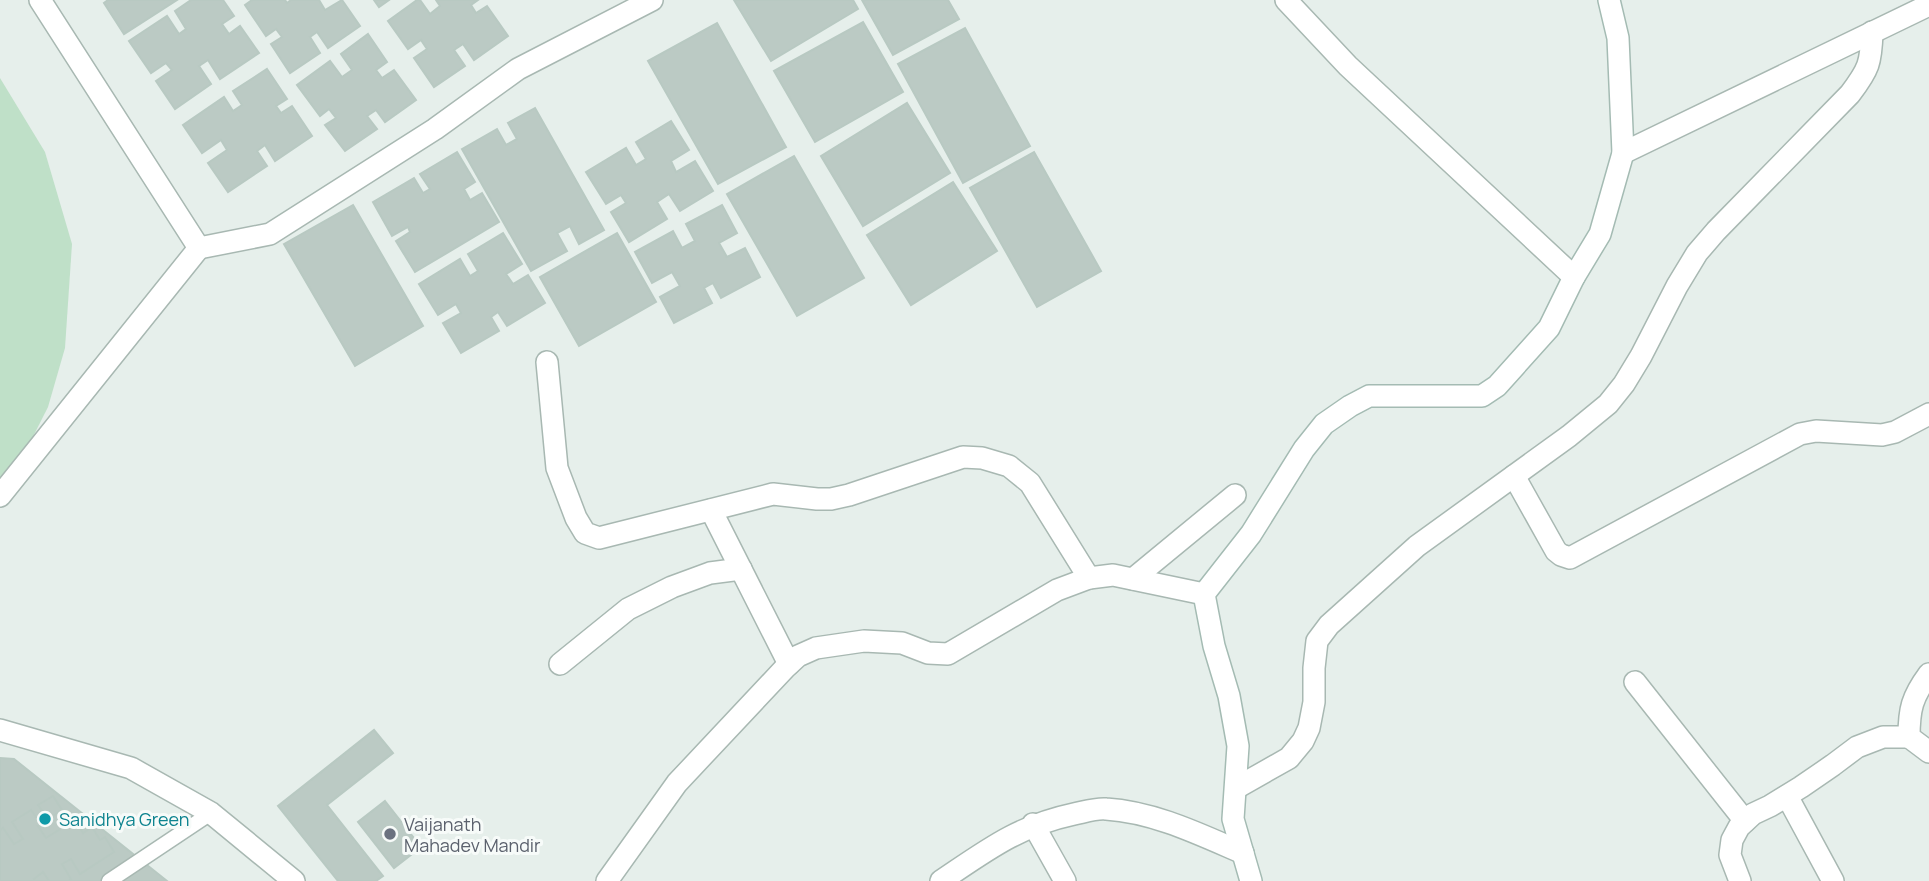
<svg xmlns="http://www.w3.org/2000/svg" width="1929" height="881" font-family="Manrope,sans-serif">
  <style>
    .green { fill: #bfe0c8 }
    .building { fill: #bbcac4; stroke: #b8c9c2; stroke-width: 2 }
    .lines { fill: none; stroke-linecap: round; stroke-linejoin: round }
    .lane-casing { stroke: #a8b8b2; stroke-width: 17 }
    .street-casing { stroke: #a8b8b2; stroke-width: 24 }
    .secondary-casing { stroke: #a4bbb3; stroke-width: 24 }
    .lane { stroke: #fff; stroke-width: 14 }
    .street { stroke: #fff; stroke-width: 21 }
    .secondary { stroke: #fff; stroke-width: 21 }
    .culture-dot { fill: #0f9aa8; stroke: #f7fbf9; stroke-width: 2.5 }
    .worship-dot { fill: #6b7280; stroke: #f7fbf9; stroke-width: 2.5 }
    .labels { text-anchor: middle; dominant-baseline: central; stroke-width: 6; stroke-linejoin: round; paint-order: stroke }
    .culture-label { font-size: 18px; fill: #0d838f; stroke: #f7fbf9; text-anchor: start }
    .worship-label { font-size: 18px; fill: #5b616d; stroke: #f7fbf9; text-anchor: start }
  </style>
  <rect width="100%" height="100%" fill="#e6efeb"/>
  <path class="green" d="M0,78L45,152L72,244L65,348L48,407L0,502Z"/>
  <g class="building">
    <path d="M108,0H177L124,34L104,3Z"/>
    <path d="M191,0H223L234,16L222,24L229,34L240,26L259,53L220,79L208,60L199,66L211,84L175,109L156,81L172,70L166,63L151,73L129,41L167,16L179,34L186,29L175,11Z"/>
    <path d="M252,0H285L287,3L291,0H319L325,10L342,0L360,26L328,48L317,32L310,37L320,53L290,73L271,44L282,37L276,29L266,36L245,5Z"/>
    <path d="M374,0H389L379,7Z"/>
    <path d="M417,0H420L430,14L440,6L436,0H478L471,5L476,13L487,6L508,36L474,60L463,44L454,50L465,66L434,87L414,58L427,49L421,40L408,49L388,21Z"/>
    <path d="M734,0H853L858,9L771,61Z"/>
    <path d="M862,0H948L959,19L893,55Z"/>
    <path d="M863,22L903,92L815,142L774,71Z"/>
    <path d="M717,23L786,147L718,184L648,61Z"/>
    <path d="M965,28L1030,146L963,183L898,64Z"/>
    <path d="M368,34L387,62L376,70L382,78L394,70L416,100L385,122L376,110L367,116L377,129L345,151L325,125L336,118L329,109L320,116L297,85L330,61L342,77L352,70L341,54Z"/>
    <path d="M267,69L287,99L276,106L281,113L292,106L312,136L275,161L265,145L257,151L267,166L228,192L208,163L227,150L221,140L202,153L183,125L224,97L233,111L242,105L233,91Z"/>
    <path d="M907,103L950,173L863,226L821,156Z"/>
    <path d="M535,108L604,230L579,244L570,226L557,233L567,251L531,271L462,149L497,129L506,145L517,139L508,123Z"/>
    <path d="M671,121L689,150L671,161L676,172L695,161L713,191L680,211L669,194L657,202L667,219L629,242L611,212L626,203L621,195L606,204L586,172L626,148L636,165L646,159L636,142Z"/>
    <path d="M457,152L475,182L464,189L470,200L482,193L499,222L415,272L396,241L410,232L408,227L392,236L373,202L414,178L423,193L430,189L420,174Z"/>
    <path d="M1034,152L1101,271L1037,307L970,188Z"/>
    <path d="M794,156L864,278L797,316L727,194Z"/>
    <path d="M953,182L997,251L911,305L867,235Z"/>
    <path d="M353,205L423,326L355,366L284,244Z"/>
    <path d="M722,205L737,233L719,243L727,257L745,248L760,277L721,298L713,283L704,288L712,303L674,323L660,297L680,286L672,272L652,283L635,252L673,231L682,248L695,241L686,224Z"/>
    <path d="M503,233L522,264L506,274L513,284L528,275L545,303L507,326L498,312L491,317L499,331L461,353L443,323L461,313L456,304L438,315L419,284L460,259L470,276L478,271L468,254Z"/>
    <path d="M617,233L656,302L579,346L540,277Z"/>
    <path d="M374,730L393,753L327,805L383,876L376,881H338L278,806Z"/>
    <path d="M0,758L14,759L167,881H0Z"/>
    <path d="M53,796L62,810L38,826L46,838L75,820L83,833L92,827L100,840L105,837L114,852L80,874L71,859L62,864L71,879L69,881H49L43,872L34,879L35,881H0V830L3,828L14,844L23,839L12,822L31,810L39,821L46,816L38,805Z"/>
    <path d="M385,801L421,847L394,868L358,822Z"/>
  </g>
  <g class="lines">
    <defs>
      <path id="lane" d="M109,881L211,813"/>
      <g id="street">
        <path d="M40,0L199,248L270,234L435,129L518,69L652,0"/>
        <path d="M1286,0L1348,66L1574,277"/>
        <path d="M1623,153L1929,5"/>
        <path d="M547,362L557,468L576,518L585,533L599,538L773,494L817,499H831L849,495L963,457L982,458L1009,466L1030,483L1089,578"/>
        <path d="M1514,476L1556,551L1561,555L1570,558L1800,434L1816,431L1882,435L1895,432L1929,414"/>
        <path d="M0,496L199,248"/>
        <path d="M711,510L789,664"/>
        <path d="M1133,579L1235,495"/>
        <path d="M560,664L628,609L672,587L710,573L741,569"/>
        <path d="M1929,674C1912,697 1909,709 1909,737L1929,752"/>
        <path d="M1635,682L1745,821"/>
        <path d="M0,730L131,768L211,813L294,881"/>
        <path d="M1236,788L1289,758L1303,741L1309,728L1314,702V668L1317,641L1329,625L1417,546L1569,436L1608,404L1624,384L1641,356L1677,286L1697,253L1716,231L1850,94C1869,69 1871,63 1872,32"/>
        <path d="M1787,796L1833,881"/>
        <path d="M1033,824L1065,881"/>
        <path d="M607,881L677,783L785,668L798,656L816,648L864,641L902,643L928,653L948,654L1057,590L1089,578L1113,575L1204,594"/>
        <path d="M941,881C987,850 1018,826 1074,814C1084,812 1096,808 1106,809C1154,812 1199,834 1243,853"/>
        <path d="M1740,881L1730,855L1732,840L1739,827L1753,814L1770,806L1801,787L1833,765L1857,747L1883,737H1909"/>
      </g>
      <path id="secondary" d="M1251,881L1233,819L1238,746L1229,696L1214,646L1204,594L1251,534L1304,449L1324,424L1350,406L1369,396H1482L1497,386L1549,328L1574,277L1600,234L1623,153L1618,38L1609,0"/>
    </defs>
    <use href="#lane" class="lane-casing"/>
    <use href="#street" class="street-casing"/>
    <use href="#secondary" class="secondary-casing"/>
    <use href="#lane" class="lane"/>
    <use href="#street" class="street"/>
    <use href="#secondary" class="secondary"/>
  </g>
  <circle class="culture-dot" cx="45" cy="819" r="7"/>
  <circle class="worship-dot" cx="390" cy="834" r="7"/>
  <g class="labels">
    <g class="culture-label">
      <text x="59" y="819">Sanidhya Green</text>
    </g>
    <g class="worship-label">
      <text x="404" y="824">Vaijanath<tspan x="404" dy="21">Mahadev Mandir</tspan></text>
    </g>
  </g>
</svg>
